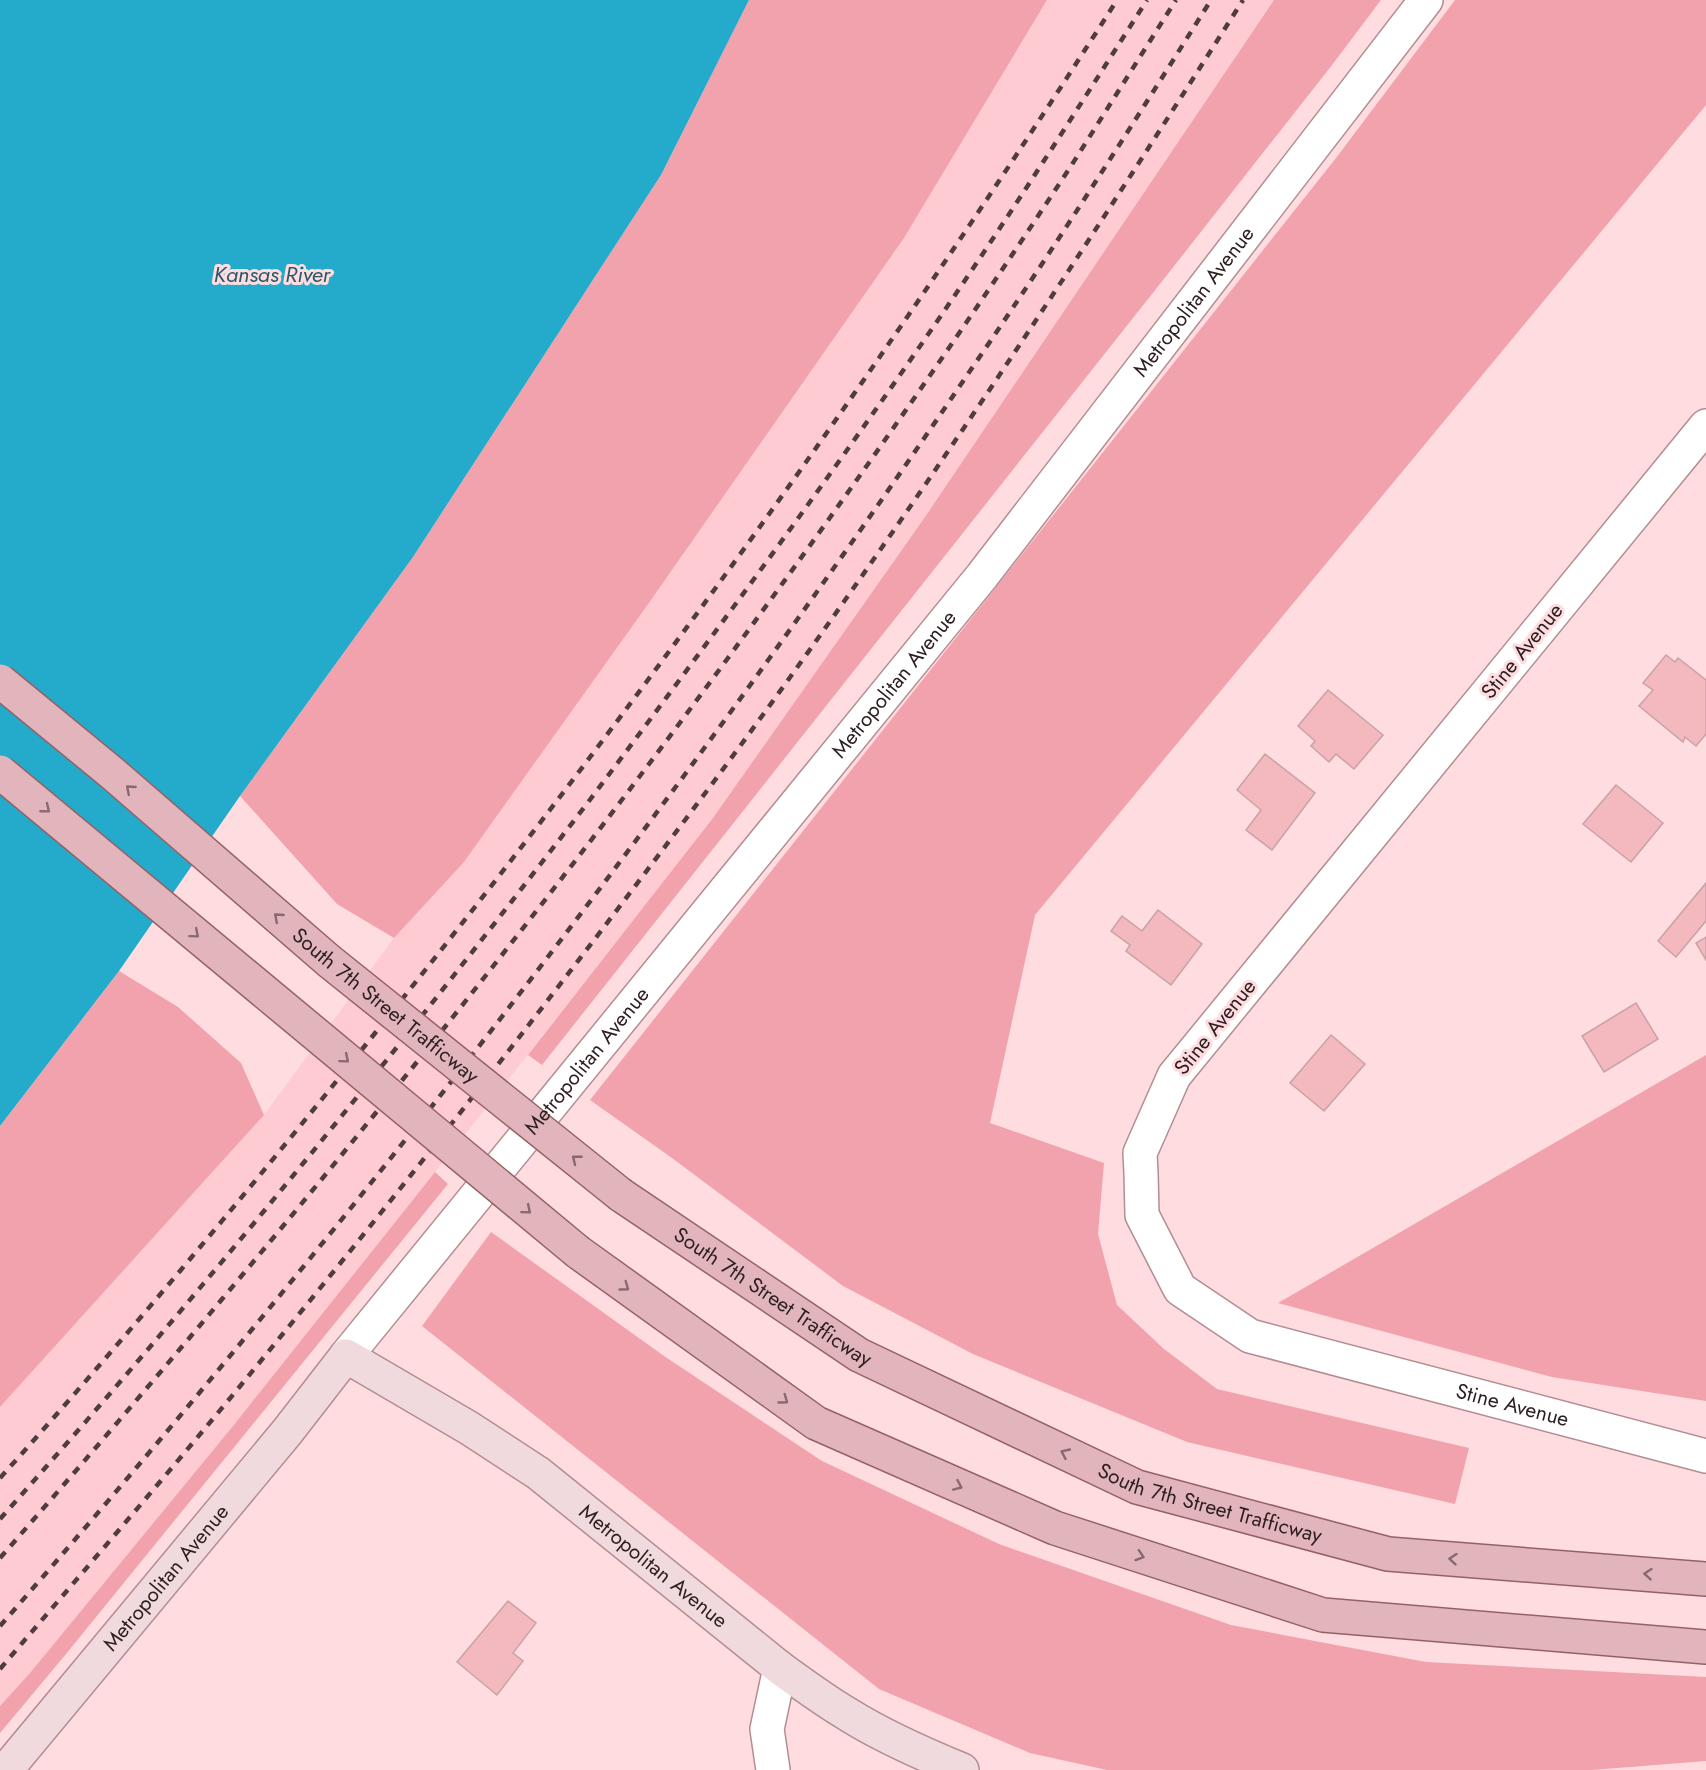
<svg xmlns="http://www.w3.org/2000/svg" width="1706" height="1770" font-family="Jost,sans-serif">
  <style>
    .built { fill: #fdcbd1 }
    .green { fill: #f2a2ac }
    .water { fill: #24abcb }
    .building { fill: #f4b8bf; stroke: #c9a2a6; stroke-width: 1.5 }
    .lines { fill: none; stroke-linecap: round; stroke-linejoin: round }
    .minor-casing { stroke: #b38d91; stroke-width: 36 }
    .secondary-casing { stroke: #b38d91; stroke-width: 36 }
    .primary-casing { stroke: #956167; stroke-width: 36 }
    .minor { stroke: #fff; stroke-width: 33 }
    .secondary { stroke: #f0dadd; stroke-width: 33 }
    .primary { stroke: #e1b5bb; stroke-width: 33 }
    .rail { stroke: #4e3c3e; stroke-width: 4.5; stroke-dasharray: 8 8; stroke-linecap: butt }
    .primary-bridge-casing { stroke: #956167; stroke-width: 36; stroke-linecap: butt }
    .primary-bridge { stroke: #e1b5bb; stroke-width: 33 }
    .oneway { stroke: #876a6e }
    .labels { text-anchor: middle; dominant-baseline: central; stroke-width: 6; stroke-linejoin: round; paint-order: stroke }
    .street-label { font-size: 21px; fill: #2d1f20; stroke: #fedce0 }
    .water-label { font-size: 22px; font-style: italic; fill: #275968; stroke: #fedce0 }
  </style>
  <rect width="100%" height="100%" fill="#fedce0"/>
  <path class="built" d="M1047,0H1274L925,517L713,819L470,1128L233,1426L30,1673L0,1706V1407L264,1115L394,938L464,862L651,600L904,238Z"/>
  <g class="green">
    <path d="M749,0H1047L904,238L651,600L464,862L394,938L337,904L240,796L413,557L661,175Z"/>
    <path d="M1274,0H1381L1332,65L1167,275L542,1065L528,1055L713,818L925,517Z"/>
    <path d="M1455,0H1706V105L1035,915L990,1123L1104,1163L1098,1234L1117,1305L1164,1349L1217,1389L1469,1448L1455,1504L1187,1442L973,1354L843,1286L672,1158L590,1100L1336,158Z"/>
    <path d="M119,971L178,1007L241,1063L264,1115L0,1407V1126Z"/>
    <path d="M1706,1055V1401L1552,1377L1278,1303Z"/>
    <path d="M435,1172L448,1184L66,1654L0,1733V1706L30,1673L233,1426Z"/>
    <path d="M491,1232L664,1356L822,1461L999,1544L1231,1625L1426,1662L1706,1677V1761L1592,1770H1107L1030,1753L879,1689L422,1326Z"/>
  </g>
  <path class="water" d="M0,0H749L661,175L413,557L240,796L119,971L0,1126Z"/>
  <g class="building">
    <path d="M1666,655L1675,662L1678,658L1706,680V734L1696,746L1685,737L1683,742L1639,706L1653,690L1643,683Z"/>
    <path d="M1328,690L1383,735L1354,769L1336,754L1329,762L1311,746L1315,741L1298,726Z"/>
    <path d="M1265,754L1315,793L1272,850L1246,830L1261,810L1237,790Z"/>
    <path d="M1616,785L1663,823L1631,862L1583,824Z"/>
    <path d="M1706,883V921L1676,957L1658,941Z"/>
    <path d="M1158,910L1202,944L1171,985L1126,951L1130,945L1111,931L1122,916L1142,931Z"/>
    <path d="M1706,937V960L1696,943Z"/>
    <path d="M1636,1003L1658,1039L1604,1072L1582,1036Z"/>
    <path d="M1331,1035L1365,1064L1324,1111L1290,1083Z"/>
    <path d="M508,1601L536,1623L513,1653L523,1661L497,1695L457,1662Z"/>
  </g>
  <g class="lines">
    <defs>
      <g id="minor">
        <path id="s1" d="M1706,426L1174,1076L1140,1153L1141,1173L1142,1215L1180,1289L1250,1336L1706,1456"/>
        <path id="s2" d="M346,1356L982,576L1426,0"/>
        <path d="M773,1770L767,1729L780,1668"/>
      </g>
      <g id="secondary">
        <path id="s3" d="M6,1770L287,1432L346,1356L469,1428L538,1473L780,1668C802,1684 825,1701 849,1715C884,1737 923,1754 962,1770"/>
      </g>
      <g id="primary">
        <path id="s4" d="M621,1195L859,1355L1137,1487L1388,1554L1706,1579"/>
        <path d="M578,1252L816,1423L1055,1528L1323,1615L1706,1647"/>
      </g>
    </defs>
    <use href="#minor" class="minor-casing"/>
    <use href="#secondary" class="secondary-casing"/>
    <use href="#primary" class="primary-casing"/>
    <use href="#minor" class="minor"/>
    <use href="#secondary" class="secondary"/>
    <use href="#primary" class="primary"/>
    <g class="rail">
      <path d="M0,1478C141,1321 276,1158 407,993C661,674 898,343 1117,0"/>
      <path d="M0,1519C206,1288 401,1047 589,801C704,648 818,494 927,336C1003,226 1075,113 1147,0"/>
      <path d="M0,1558C231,1294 454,1024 664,744C805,556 942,363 1071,166C1106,111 1141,55 1176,0"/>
      <path d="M0,1626C349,1227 675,807 972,368C1055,247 1133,124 1211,0"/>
      <path d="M0,1669C93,1560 187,1452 277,1341C427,1158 573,970 715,780C902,528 1075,265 1243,0"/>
    </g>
    <defs>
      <g id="primary-bridge">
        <path id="s5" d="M0,681L112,773L329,961L621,1195"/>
        <path d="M0,772L578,1252"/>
      </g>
    </defs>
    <use href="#primary-bridge" class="primary-bridge-casing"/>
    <use href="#primary-bridge" class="primary-bridge"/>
  </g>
  <defs><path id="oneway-chevron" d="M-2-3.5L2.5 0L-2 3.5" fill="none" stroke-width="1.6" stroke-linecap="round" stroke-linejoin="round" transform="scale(1.5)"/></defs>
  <g class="oneway">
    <use href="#oneway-chevron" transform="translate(130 789) rotate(-139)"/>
    <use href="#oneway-chevron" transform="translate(46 809) rotate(39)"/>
    <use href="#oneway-chevron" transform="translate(278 917) rotate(-139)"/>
    <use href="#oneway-chevron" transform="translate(195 934) rotate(40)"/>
    <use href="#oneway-chevron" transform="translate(345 1059) rotate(40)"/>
    <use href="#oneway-chevron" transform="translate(576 1159) rotate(-141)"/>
    <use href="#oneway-chevron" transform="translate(527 1210) rotate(40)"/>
    <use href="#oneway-chevron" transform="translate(625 1287) rotate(36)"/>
    <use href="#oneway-chevron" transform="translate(784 1400) rotate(36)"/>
    <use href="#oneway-chevron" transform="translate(1065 1453) rotate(-155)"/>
    <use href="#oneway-chevron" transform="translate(958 1486) rotate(24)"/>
    <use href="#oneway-chevron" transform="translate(1140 1556) rotate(18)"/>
    <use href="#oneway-chevron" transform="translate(1453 1559) rotate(-175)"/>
    <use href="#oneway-chevron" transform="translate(1648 1574) rotate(-175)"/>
  </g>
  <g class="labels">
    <g class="street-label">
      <text stroke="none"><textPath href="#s2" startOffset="1353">Metropolitan Avenue</textPath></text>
      <text transform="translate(1522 651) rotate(-51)">Stine Avenue</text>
      <text stroke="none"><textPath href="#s2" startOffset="867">Metropolitan Avenue</textPath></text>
      <text stroke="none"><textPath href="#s5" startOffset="504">South 7th Street Trafficway</textPath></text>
      <text transform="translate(1215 1027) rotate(-51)">Stine Avenue</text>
      <text stroke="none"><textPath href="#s2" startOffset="381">Metropolitan Avenue</textPath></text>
      <text stroke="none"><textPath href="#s4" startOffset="183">South 7th Street Trafficway</textPath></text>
      <text stroke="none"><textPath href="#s1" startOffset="1425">Stine Avenue</textPath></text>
      <text stroke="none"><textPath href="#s4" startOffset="669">South 7th Street Trafficway</textPath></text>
      <text stroke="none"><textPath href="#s3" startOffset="909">Metropolitan Avenue</textPath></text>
      <text stroke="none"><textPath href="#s3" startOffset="250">Metropolitan Avenue</textPath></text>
    </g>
    <g class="water-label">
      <text x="272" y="274">Kansas River</text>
    </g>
  </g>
</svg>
